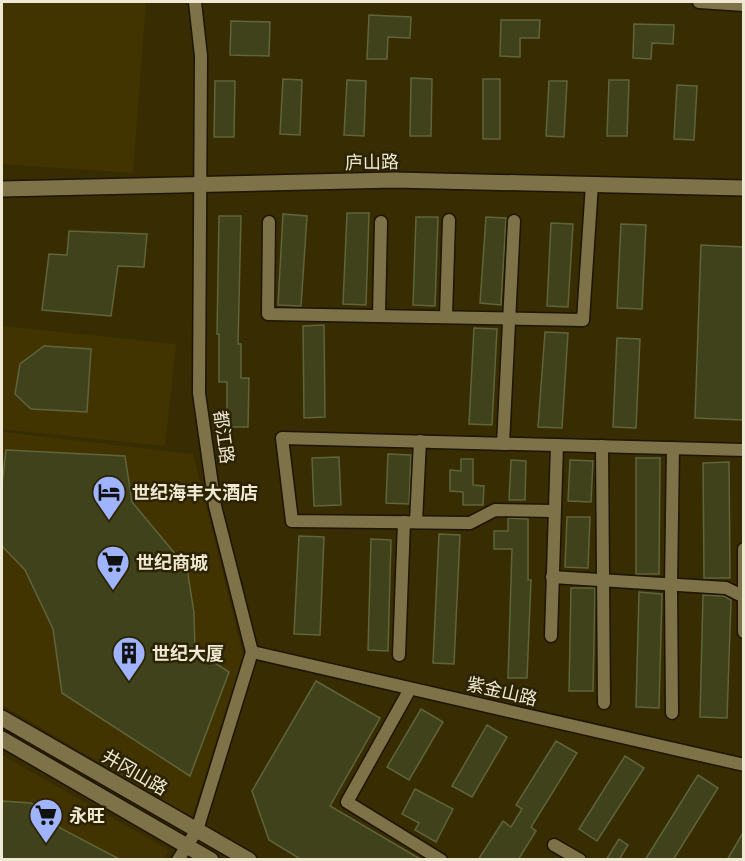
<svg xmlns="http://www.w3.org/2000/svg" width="745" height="861" font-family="Mulish,'Noto Sans SC',sans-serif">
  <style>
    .built { fill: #423400 }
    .building { fill: #3f421a; stroke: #60643b; stroke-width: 1.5 }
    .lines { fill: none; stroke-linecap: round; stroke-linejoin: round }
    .street-casing { stroke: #1e1500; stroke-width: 15 }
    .secondary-casing { stroke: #1e1500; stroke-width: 18 }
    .street { stroke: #7e7249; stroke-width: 12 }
    .secondary { stroke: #7e7249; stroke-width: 15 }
    .labels { text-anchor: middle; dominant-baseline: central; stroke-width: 5; stroke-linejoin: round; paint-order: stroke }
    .street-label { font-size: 18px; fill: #efe8d2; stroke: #2c2304 }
    .poi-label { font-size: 18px; font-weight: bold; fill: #efe8d2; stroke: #2c2304; text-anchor: start }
  </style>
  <rect width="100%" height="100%" fill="#382d02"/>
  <g class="built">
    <path d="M2,2H146L133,173L2,164Z"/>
    <path d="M2,326L176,344L165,446L2,429Z"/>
    <path d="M2,432L193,454L243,656L192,817L2,705Z"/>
    <path d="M2,755L169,850L164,859H2Z"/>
  </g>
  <g class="building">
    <path d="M369,15L411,17L410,38L388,37L387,59H367Z"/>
    <path d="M501,20H540L539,38H520V57L500,56Z"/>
    <path d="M231,21L270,22L269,56L230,55Z"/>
    <path d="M634,24L674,25L673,44L652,43L651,59L633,58Z"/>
    <path d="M411,78L432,79L431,136H410Z"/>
    <path d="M283,79L302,80L300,135L280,134Z"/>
    <rect x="483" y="79" width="17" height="60"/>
    <path d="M347,80L366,81L364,136L344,135Z"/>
    <path d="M609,80H629L627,136H607Z"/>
    <path d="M215,81H235L234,137H214Z"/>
    <path d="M549,81H567L564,137L546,136Z"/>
    <path d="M677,85L697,86L694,140L674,139Z"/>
    <path d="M347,213H369L366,305L343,304Z"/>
    <path d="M283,214L307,216L301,306L278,305Z"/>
    <path d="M219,216H241L238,344H241V378H249L248,427H227V382H219V334H217Z"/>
    <path d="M416,217H438L435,306L413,305Z"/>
    <path d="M486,217L506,218L501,305L480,303Z"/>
    <path d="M551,223L573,224L568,307L547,306Z"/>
    <path d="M621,224L646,225L642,309L617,308Z"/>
    <path d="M69,231L147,234L144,267L118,266L111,316L42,310L49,254L67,255Z"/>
    <path d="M701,245L744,247V420L695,418Z"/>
    <path d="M324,325L325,417L304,418L303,326Z"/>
    <path d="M474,328L497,329L492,425L469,424Z"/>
    <path d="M545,332L568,333L562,428L538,427Z"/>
    <path d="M617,338L640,339L636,428L613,427Z"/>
    <path d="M44,346L91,349L87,412L31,409L15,394L20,364Z"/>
    <path d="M6,450L125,456L132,502L187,568L194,613L195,650L229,672L190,776L62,693L53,629L25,570L2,546V485Z"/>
    <path d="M388,454L411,455L409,504L386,503Z"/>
    <path d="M339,457L341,505L314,506L312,458Z"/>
    <path d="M636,458H660L659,574H636Z"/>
    <path d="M461,459H473V485L484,486L483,505H463V492L450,491V470L461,471Z"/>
    <path d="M511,460L526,461L525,500H509Z"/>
    <path d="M570,460L593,461L591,502L568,501Z"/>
    <path d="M729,462L730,578H704L703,463Z"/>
    <path d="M567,517H590L588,568L565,567Z"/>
    <path d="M508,518L528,519V580H531L527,678H508L512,549H494V531H508Z"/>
    <path d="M439,534L460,535L454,664L433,663Z"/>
    <path d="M299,536L324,537L320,635L294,634Z"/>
    <path d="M371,539L391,540L388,651L368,650Z"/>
    <path d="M571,588H595L593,691H569Z"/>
    <path d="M639,592L662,594L659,708L636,707Z"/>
    <path d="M703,595L724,596L731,600L727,718L700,717Z"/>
    <path d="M316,681L380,718L330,806L422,860H302L269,840L252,791Z"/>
    <path d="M421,709L443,722L409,780L387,767Z"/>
    <path d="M487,725L507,737L472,797L452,786Z"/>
    <path d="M556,741L577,753L531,827L536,831L518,860H478L503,821L511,827L522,809L516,805Z"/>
    <path d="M625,756L644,768L597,841L579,829Z"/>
    <path d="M698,775L718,788L673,860H645Z"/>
    <path d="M415,789L453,809L436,842L415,830L419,823L402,814Z"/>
    <path d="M2,801L31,803L50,814L60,828L121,860H2Z"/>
    <path d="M744,831V860H727Z"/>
    <path d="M619,839L628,845L619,860H606Z"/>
  </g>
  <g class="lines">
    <defs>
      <g id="street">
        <path d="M699,2L744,5"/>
        <path d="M269,222L268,314L583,320L592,184"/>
        <path d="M379,316L381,222"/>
        <path d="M446,316L449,220"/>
        <path d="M503,444L514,221"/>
        <path d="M602,446L604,703"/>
        <path d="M554,511L495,510L470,523L292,521L282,438L744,450"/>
        <path d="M416,522L420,441"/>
        <path d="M744,549V632"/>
        <path d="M552,577L726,588L744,597"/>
        <path d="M551,636L557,445"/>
        <path d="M252,652L744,765"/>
        <path d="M399,655L404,522"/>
        <path d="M410,689L347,802L441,860"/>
        <path d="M672,713L671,585L673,448"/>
        <path d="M554,845L580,860"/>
        <path d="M178,860L197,830L252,652L215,506L199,393L201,56L195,2"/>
      </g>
      <g id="secondary">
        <path d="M2,189L394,180L744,188"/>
        <path d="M2,718L249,860"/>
        <path d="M2,739L211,860"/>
      </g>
    </defs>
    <use href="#street" class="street-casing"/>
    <use href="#secondary" class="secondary-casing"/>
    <use href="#street" class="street"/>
    <use href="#secondary" class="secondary"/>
  </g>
  <defs>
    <symbol id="hotel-pin" viewBox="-11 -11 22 30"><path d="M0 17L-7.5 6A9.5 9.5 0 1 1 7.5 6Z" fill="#a0b3fd" stroke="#2c2304"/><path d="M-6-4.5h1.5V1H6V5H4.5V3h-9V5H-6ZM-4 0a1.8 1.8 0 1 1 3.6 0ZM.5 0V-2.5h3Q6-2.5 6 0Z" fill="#111"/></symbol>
    <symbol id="supermarket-pin" viewBox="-11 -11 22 30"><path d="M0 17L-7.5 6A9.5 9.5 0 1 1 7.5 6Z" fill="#a0b3fd" stroke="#2c2304"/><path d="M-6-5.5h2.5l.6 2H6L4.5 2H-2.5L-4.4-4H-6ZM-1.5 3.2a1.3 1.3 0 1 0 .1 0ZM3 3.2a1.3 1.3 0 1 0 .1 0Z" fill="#111"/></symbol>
    <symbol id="building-pin" viewBox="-11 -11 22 30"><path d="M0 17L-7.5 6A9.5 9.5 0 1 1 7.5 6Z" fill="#a0b3fd" stroke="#2c2304"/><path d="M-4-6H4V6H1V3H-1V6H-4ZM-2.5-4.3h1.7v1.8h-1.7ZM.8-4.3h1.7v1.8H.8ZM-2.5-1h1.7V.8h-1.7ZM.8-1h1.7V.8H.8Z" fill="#111"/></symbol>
  </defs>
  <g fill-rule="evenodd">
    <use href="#hotel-pin" x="90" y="473" width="38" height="52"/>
    <use href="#supermarket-pin" x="94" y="543" width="38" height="52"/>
    <use href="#building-pin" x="110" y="634" width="38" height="52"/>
    <use href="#supermarket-pin" x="27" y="796" width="38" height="52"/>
  </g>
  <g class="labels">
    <g class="street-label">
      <text transform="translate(372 162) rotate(-1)">庐山路</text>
      <text transform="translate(224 437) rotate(82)">都江路</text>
      <text transform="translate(502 691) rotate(13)">紫金山路</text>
      <text transform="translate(135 772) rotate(30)">井冈山路</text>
    </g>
    <g class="poi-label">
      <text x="132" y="492">世纪海丰大酒店</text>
      <text x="136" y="562">世纪商城</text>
      <text x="152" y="653">世纪大厦</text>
      <text x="69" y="815">永旺</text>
    </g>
  </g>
  <rect width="745" height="861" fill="none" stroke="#efe8d2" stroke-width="6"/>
</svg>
